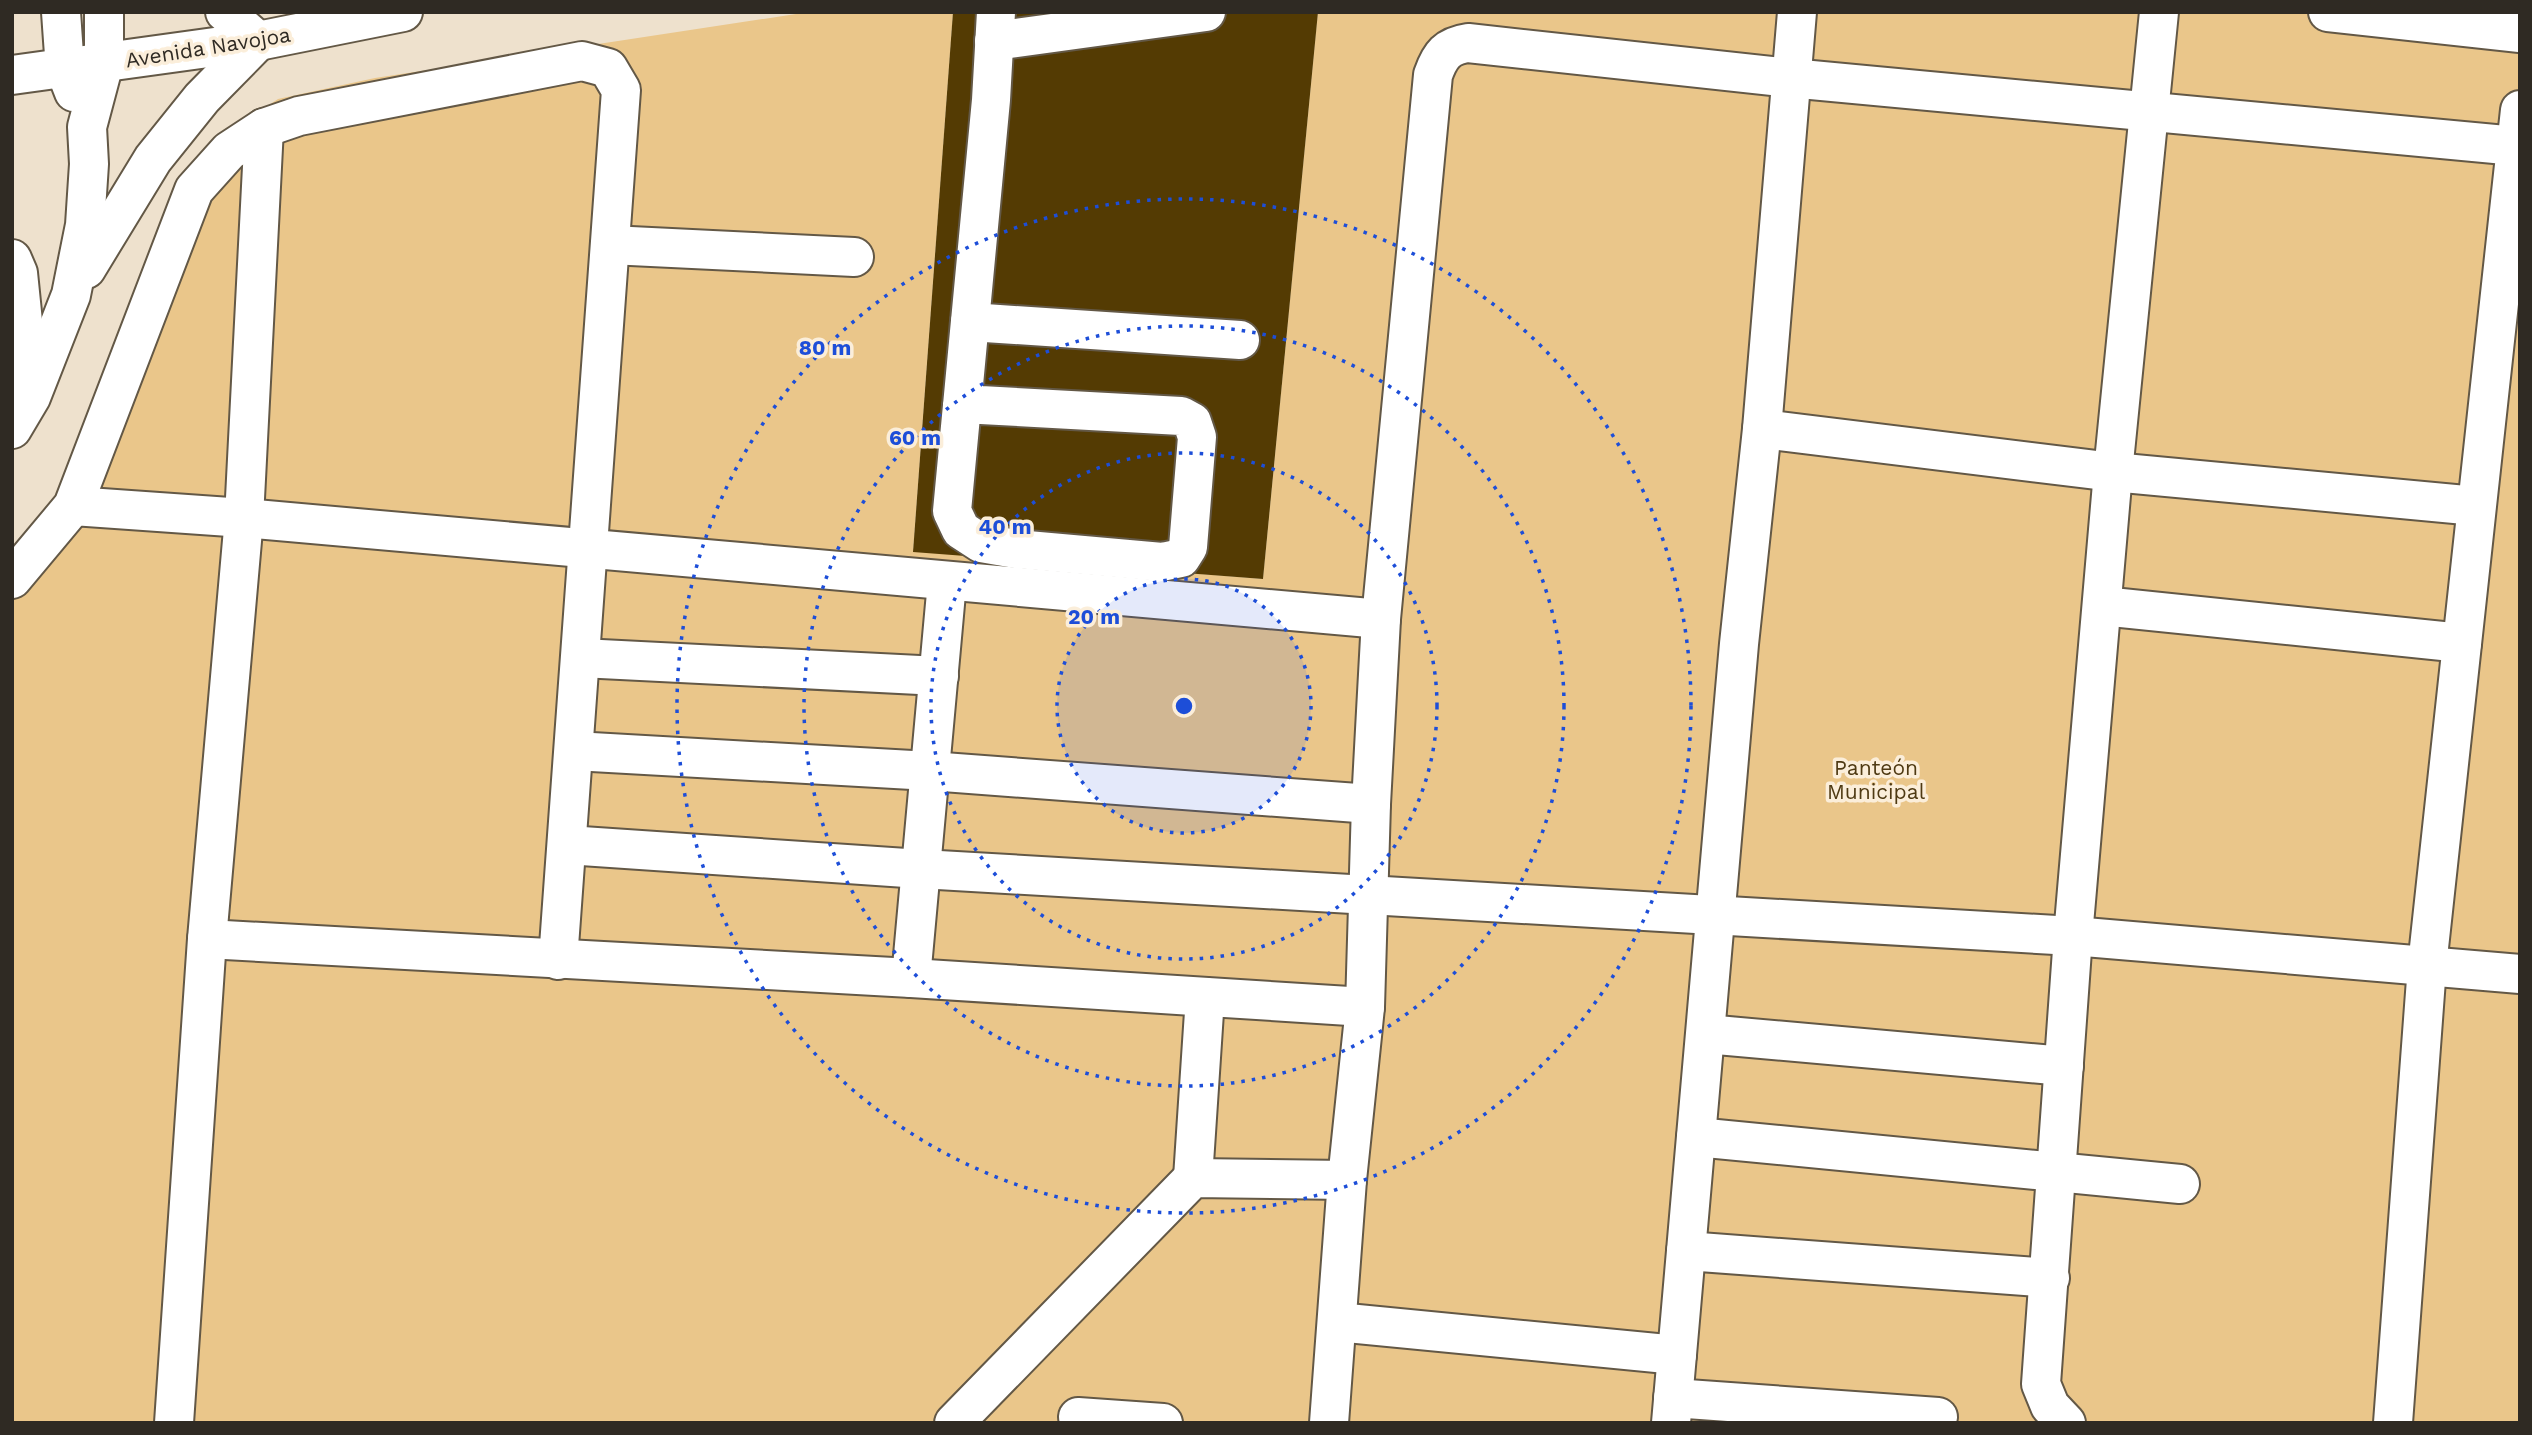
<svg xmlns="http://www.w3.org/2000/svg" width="2532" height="1435" font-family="'Work Sans',sans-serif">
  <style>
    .green { fill: #eac68a }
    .building { fill: #543b03 }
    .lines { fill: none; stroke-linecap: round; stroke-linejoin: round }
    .minor-casing { stroke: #635846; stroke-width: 42 }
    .minor { stroke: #fff; stroke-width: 38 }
    .ring { fill: none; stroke: #1d4ed8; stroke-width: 3.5; stroke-dasharray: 3.5 7 }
    .labels { text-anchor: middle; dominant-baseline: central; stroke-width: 7; stroke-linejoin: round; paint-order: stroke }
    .street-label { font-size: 21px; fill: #2f2a23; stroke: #fbeeda }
    .park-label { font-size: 21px; fill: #4f3a13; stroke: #fbeeda }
    .centre { fill: #1d4ed8; stroke: #fbeeda; stroke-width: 3.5 }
    .ring-label { font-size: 21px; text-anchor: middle; font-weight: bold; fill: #1d4ed8; stroke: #fbeeda; stroke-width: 7; stroke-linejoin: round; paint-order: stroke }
  </style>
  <rect width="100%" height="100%" fill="#eee1cd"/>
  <path class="green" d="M809,12H953L913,551L1263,579L1318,12H2520V1423H12V559L51,511L231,130L278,99L375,78Z"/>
  <path class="building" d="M953,12H1318L1263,579L913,552Z"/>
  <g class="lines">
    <defs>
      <g id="minor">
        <path d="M61,12L65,69L74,92"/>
        <path d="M2328,12L2520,33"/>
        <path d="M994,41L1206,12"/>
        <path d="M12,75L258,41L403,12"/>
        <path d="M610,245L854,257"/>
        <path d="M12,259L18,273L30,391"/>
        <path d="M86,269L153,159L202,98L258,41L225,12"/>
        <path d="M970,322L1240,340"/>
        <path d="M962,404L1181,416L1192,422L1197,437L1188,547L1181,558L1162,562L1016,549L981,543L961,530L952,511L991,100L996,12"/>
        <path d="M12,429L31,397L71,295L85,225L89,164L87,127L104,63V12"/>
        <path d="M1762,429L2113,472L2476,506"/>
        <path d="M73,506L244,518L1381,619"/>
        <path d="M12,579L73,506L194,190L229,151L264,128L299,116L582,61L608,68L621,90L558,960"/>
        <path d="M2102,606L2462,643"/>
        <path d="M581,658L939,676"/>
        <path d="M574,751L930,771L1371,804"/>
        <path d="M567,845L921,869L2073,936L2520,974"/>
        <path d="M207,939L911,978L1365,1007"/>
        <path d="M911,978L947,582"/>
        <path d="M1706,1034L2064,1066"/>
        <path d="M1696,1137L2180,1184"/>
        <path d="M1193,1178L1205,997"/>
        <path d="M1686,1251L2050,1278"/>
        <path d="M1337,1322L1677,1355"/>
        <path d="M1673,1398L1938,1417"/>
        <path d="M1078,1417L1163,1423"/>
        <path d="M174,1423L207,939L244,518L264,128"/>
        <path d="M954,1423L1193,1178L1347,1180"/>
        <path d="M1329,1423L1347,1180L1365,1007L1371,804L1381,619L1433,75C1440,55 1447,46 1468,43L1790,78L2516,146"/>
        <path d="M1671,1423L1739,644L1762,429L1797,12"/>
        <path d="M2066,1423L2050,1406L2041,1384L2073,936L2113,472L2159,12"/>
        <path d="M2393,1423L2427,966L2520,110"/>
      </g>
    </defs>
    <use href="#minor" class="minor-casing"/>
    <use href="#minor" class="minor"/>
  </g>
  <circle cx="1184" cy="706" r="127" fill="#1d4ed8" fill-opacity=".12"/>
  <g class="ring">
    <circle cx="1184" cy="706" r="127"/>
    <circle cx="1184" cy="706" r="253"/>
    <circle cx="1184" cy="706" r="380"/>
    <circle cx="1184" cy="706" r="507"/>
  </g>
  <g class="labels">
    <g class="street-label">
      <text transform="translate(208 47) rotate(-9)">Avenida Navojoa</text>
    </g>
    <g class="park-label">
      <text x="1876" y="767">Panteón<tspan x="1876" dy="24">Municipal</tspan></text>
    </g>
  </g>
  <circle cx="1184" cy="706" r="10" class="centre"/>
  <g class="ring-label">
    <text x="825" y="355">80 m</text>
    <text x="915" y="445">60 m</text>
    <text x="1005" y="534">40 m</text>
    <text x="1094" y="624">20 m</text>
  </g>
  <rect width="2532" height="1435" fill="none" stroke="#2f2a23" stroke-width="28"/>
</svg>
